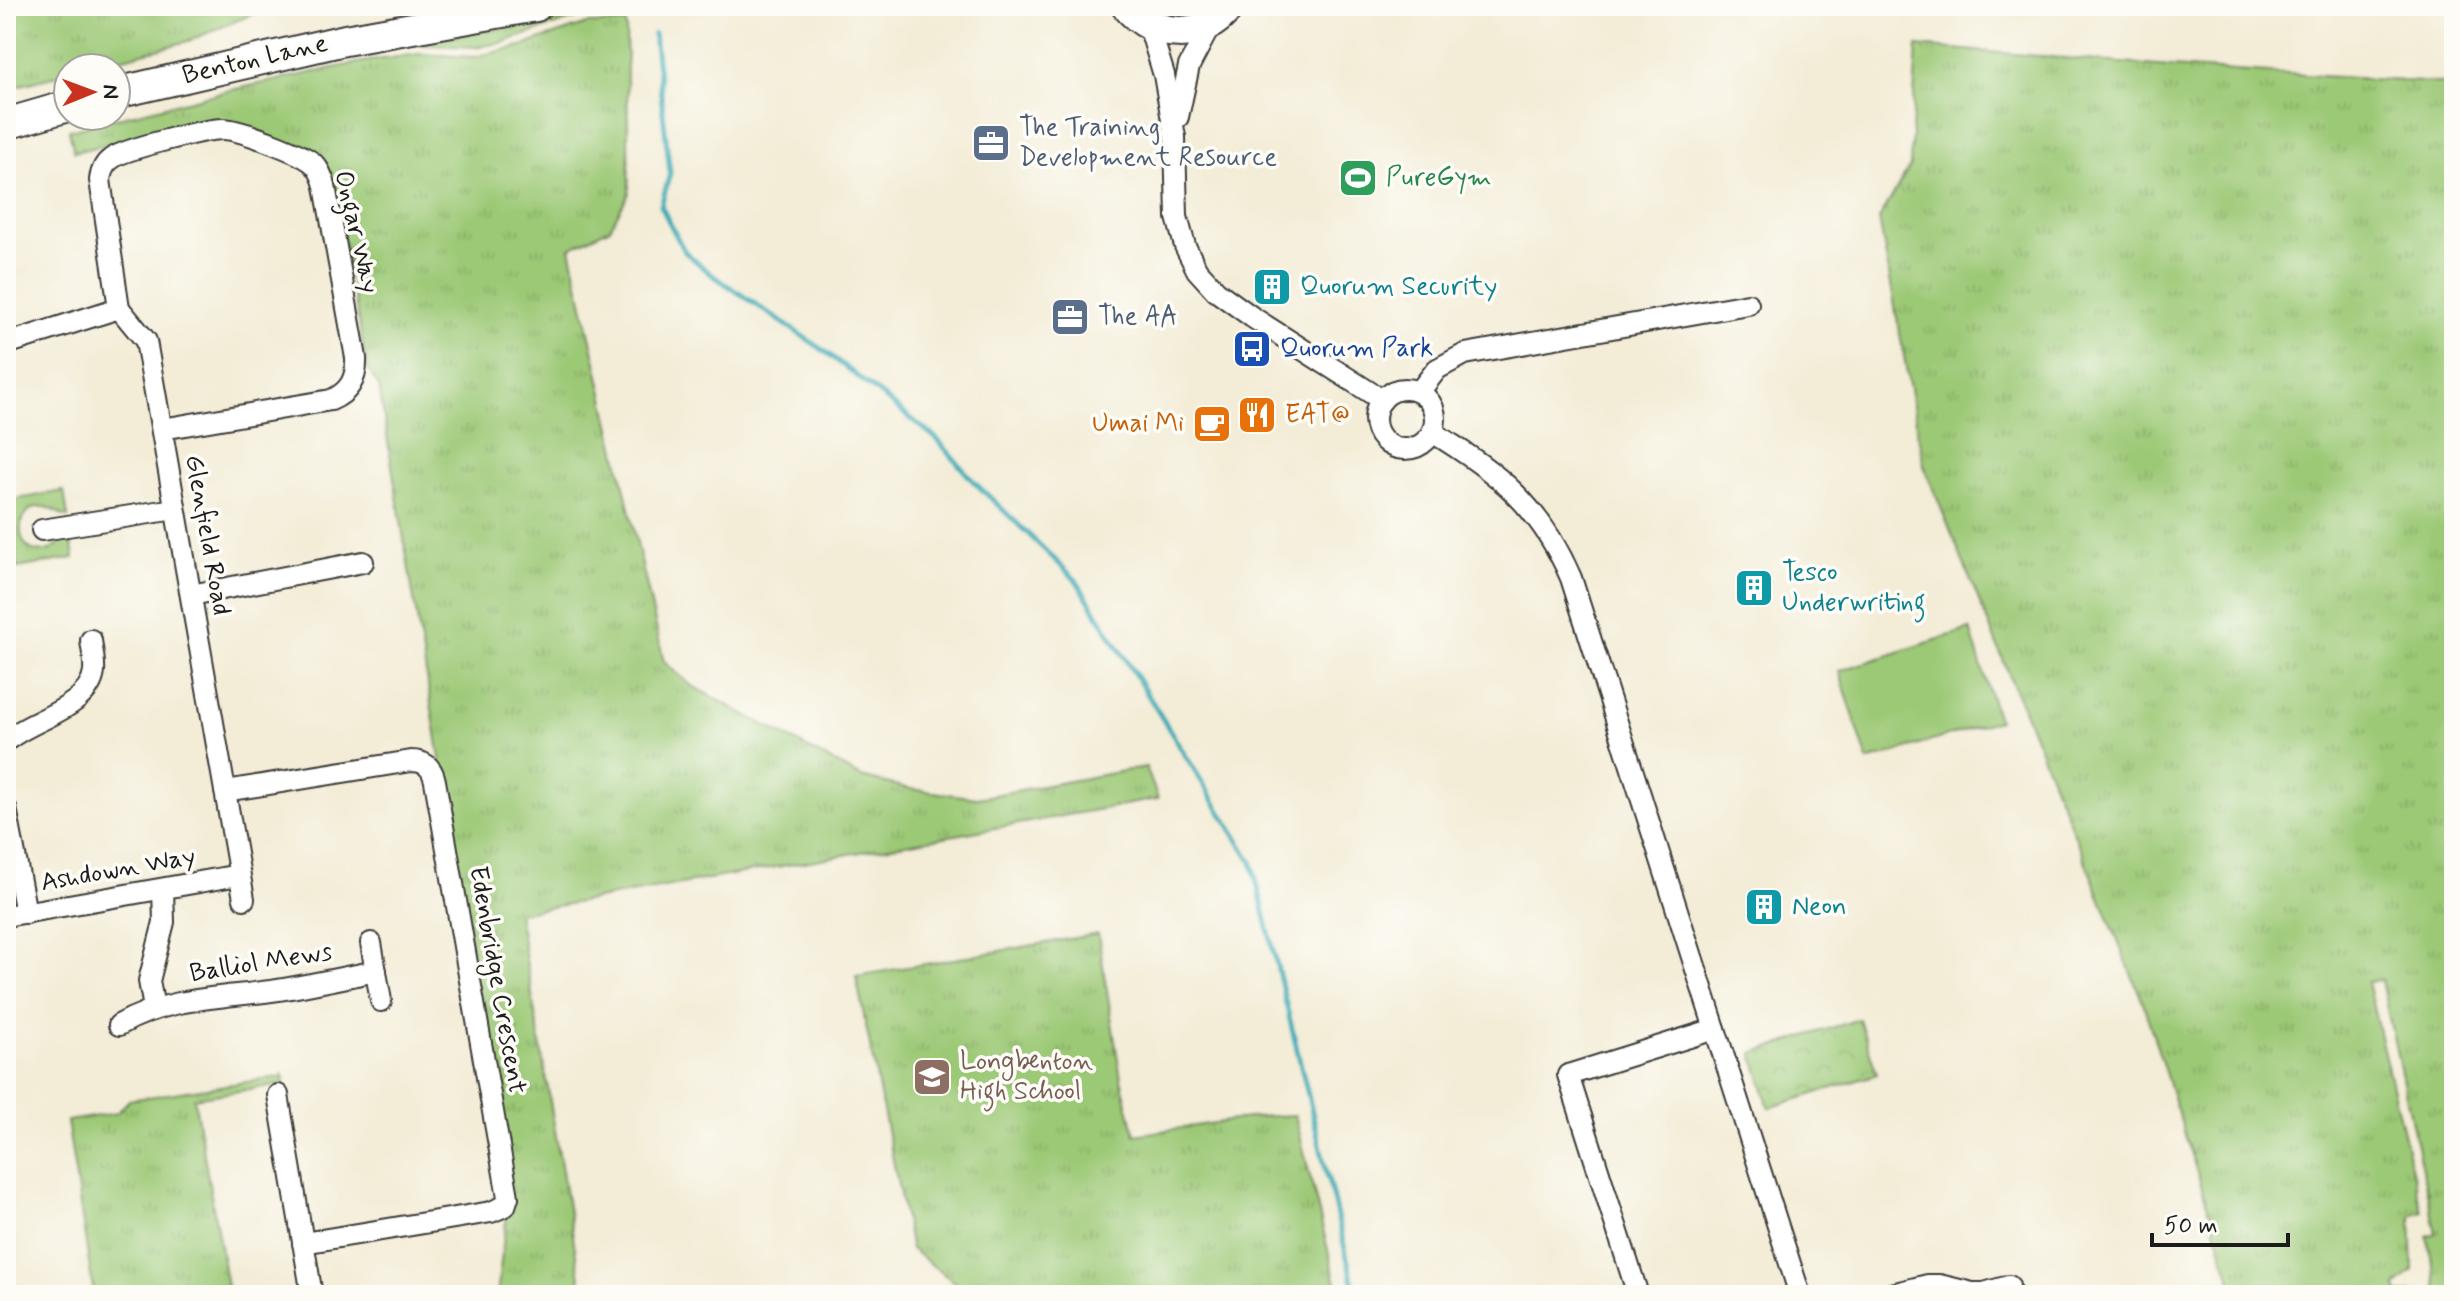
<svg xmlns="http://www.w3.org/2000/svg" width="2460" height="1301" font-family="Mynerve,sans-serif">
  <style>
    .grass { fill: url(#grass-tufts); stroke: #5c7249; stroke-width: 2 }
    .park { fill: url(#park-crowns); stroke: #5c7249; stroke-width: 2 }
    .pitch { fill: #9cc976; stroke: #5c7249; stroke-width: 2 }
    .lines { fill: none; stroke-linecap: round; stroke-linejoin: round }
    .stream { stroke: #3aabb6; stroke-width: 5 }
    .street-casing { stroke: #3c3b38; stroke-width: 24 }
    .primary-casing { stroke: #3c3b38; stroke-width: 34 }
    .street { stroke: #fff; stroke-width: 20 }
    .primary { stroke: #fff; stroke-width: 30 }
    .labels { text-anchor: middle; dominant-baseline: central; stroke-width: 7; stroke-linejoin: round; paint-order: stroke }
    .street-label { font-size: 26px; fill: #1c1c1c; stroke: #fdfcf7 }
    .service-label { font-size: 26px; fill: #4e5e75; stroke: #fdfcf7; text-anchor: start }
    .leisure-label { font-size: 26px; fill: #27864d; stroke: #fdfcf7; text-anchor: start }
    .culture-label { font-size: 26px; fill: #0d838f; stroke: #fdfcf7; text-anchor: start }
    .transit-label { font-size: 26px; fill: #164399; stroke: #fdfcf7; text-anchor: start }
    .food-label { font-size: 26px; fill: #c56008; stroke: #fdfcf7; text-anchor: start }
    .education-label { font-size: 26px; fill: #785e54; stroke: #fdfcf7; text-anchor: start }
  </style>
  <defs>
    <pattern id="grass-tufts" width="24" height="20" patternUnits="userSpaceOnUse" patternTransform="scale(2)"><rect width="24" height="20" fill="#9cc976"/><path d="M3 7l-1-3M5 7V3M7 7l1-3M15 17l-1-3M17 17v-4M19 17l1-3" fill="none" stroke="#86ac66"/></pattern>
    <pattern id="park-crowns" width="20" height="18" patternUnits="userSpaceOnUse" patternTransform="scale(2)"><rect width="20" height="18" fill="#9cc976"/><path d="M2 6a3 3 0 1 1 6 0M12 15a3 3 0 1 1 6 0" fill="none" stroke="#86ac66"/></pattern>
  </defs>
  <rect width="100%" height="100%" fill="#fdfcf7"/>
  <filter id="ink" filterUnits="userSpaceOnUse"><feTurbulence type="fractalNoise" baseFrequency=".0125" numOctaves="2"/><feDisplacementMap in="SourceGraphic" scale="16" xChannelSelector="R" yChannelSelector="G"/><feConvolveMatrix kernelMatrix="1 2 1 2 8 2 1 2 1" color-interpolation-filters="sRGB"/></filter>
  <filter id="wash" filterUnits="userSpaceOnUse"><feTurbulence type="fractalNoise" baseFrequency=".006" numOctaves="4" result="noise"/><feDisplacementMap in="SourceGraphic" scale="32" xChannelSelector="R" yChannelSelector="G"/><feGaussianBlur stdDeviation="1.8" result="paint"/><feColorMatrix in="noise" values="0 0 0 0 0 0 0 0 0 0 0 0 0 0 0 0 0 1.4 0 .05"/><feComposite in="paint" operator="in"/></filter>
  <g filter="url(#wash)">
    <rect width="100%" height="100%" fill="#f3ecd6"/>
    <g class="grass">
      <path d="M6,6H272L188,41L86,68H68V73L6,89Z"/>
      <path d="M583,16L501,43L475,47L405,44Z"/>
      <path d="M626,23L629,193L610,228L570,248L664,662L692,686L861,777L911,789L977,798L1146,767L1158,799L518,913L583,1295H497L507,1212L468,929L379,387L367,368L333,180L211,121L74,152L69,130L231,90L362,62L419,54L474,57L518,47L587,24Z"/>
      <path d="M1917,46L2170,67L2454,84V1295H2439L2427,1236L2436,1233L2381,981L2367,982L2422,1212L2411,1216L2413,1270L2396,1286L2398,1294L2413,1292L2414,1295H2236L2142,1000L1924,466L1879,219L1910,166Z"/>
      <path d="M64,491L68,517C59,515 54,508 45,507C13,502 12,557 46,551C58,549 60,537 70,533L74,558L17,568L6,501Z"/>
      <path d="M1098,934L1121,1079L1135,1135L1255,1117L1295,1115L1339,1295H971L911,1249L856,976Z"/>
      <path d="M284,1076V1084L194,1098L227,1286L172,1295H94L67,1121L117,1113L129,1100Z"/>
    </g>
    <path class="park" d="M1859,1019L1877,1074L1769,1108L1753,1053Z"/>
    <path class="pitch" d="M1970,629L1998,720L1868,761L1839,671Z"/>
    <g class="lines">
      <path class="stream" d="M654,34L670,173L661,206L684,251L711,274L826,352L937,439L973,481L1076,580L1252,862L1356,1295"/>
    </g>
  </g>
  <g filter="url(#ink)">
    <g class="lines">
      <defs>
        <g id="street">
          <path d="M1149,26L1164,75L1175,137L1177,217L1185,246L1197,270L1216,291L1252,317L1382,400"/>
          <path d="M1178,117L1189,66L1211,24"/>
          <path d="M119,308L100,180C101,172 104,164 111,159C123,149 206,129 223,129C239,129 303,153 314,164C320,170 323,178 325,186L356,358C357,378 350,392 331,400L162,429"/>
          <path d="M6,344L119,308L146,341L244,899"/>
          <circle cx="1405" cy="419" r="30"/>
          <path d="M1419,392L1437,369L1465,354L1748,304"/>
          <path d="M1432,432C1498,472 1540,506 1571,578L1800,1295"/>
          <path d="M42,530L175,509"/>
          <path d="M191,595L363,562"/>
          <path d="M6,741C29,720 90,708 94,672C95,661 92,650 91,640"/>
          <path d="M225,791L411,761C425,761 432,767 435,781L508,1197L505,1206L491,1212L303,1243"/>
          <path d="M6,808L26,913"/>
          <path d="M6,916L239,875"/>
          <path d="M371,943L381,1001"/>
          <path d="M154,1008L149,981L164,922L163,889"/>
          <path d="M119,1025C166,998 218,998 271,991C306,986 341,978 376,971"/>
          <path d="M278,1095L312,1295"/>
          <path d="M6,1290L7,1295"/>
          <path d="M1638,1295L1568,1075L1715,1029"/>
          <path d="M1888,1295L1928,1285H1939L1972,1293H1984L2009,1286"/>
        </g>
        <g id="primary">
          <path d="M1127,6C1154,39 1203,42 1229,6"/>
          <path d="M116,93L345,40L536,6"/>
          <path d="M6,124L68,106"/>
        </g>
      </defs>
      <use href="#street" class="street-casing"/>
      <use href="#primary" class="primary-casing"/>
      <use href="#street" class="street"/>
      <use href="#primary" class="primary"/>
    </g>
  </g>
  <defs>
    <symbol id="office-square" viewBox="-11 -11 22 22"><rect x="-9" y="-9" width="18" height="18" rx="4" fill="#5c6f8a" stroke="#fdfcf7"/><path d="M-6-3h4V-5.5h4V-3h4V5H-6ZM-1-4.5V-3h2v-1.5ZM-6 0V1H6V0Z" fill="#fff"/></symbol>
    <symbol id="stadium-square" viewBox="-11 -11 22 22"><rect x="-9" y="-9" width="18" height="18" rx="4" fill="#2e9e5b" stroke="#fdfcf7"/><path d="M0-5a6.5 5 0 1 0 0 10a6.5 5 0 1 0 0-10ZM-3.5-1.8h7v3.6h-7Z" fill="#fff"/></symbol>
    <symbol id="building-square" viewBox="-11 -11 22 22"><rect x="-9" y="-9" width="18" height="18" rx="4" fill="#0f9aa8" stroke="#fdfcf7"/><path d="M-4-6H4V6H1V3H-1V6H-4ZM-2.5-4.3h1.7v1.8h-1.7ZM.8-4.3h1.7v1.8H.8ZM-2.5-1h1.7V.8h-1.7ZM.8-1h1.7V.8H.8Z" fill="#fff"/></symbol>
    <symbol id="bus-square" viewBox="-11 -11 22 22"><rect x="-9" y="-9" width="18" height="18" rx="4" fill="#1a4fb4" stroke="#fdfcf7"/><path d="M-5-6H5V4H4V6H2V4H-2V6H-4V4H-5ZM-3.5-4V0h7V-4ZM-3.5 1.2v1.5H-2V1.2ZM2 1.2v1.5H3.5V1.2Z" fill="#fff"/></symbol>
    <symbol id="restaurant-square" viewBox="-11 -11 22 22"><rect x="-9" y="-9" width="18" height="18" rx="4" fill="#e8710a" stroke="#fdfcf7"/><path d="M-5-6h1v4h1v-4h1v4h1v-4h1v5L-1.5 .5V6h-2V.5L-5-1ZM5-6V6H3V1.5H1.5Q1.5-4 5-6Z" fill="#fff"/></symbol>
    <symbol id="cafe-square" viewBox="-11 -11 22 22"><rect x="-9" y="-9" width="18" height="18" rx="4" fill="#e8710a" stroke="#fdfcf7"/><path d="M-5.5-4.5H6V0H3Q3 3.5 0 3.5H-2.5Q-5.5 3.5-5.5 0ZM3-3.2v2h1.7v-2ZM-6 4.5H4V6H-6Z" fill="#fff"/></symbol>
    <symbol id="school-square" viewBox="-11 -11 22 22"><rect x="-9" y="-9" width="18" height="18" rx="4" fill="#8d6e63" stroke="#fdfcf7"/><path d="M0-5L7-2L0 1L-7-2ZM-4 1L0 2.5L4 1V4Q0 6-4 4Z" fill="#fff"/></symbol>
  </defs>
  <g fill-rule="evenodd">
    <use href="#office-square" x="969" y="121" width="44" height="44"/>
    <use href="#stadium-square" x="1336" y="156" width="44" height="44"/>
    <use href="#building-square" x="1250" y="265" width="44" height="44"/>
    <use href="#office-square" x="1048" y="295" width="44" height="44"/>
    <use href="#bus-square" x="1230" y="327" width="44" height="44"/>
    <use href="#restaurant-square" x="1235" y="393" width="44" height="44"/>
    <use href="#cafe-square" x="1190" y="402" width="44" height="44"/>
    <use href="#building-square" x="1732" y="566" width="44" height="44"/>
    <use href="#building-square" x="1742" y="885" width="44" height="44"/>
    <use href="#school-square" x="910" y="1055" width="44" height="44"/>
  </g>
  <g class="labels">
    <g class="street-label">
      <text transform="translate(255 60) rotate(-13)">Benton Lane</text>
      <text transform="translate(356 232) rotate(77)">Ongar Way</text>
      <text transform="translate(207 535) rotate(80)">Glenfield Road</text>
      <text transform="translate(118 870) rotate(-10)">Ashdown Way</text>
      <text transform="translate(261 963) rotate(-9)">Balliol Mews</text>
      <text transform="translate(497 980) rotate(80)">Edenbridge Crescent</text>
    </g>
    <g class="service-label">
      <text x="1019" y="128">The Training<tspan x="1019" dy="30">Development Resource</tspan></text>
      <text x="1098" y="317">The AA</text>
    </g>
    <g class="leisure-label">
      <text x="1386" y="178">PureGym</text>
    </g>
    <g class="culture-label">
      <text x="1300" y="287">Quorum Security</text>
      <text x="1782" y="573">Tesco<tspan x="1782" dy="30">Underwriting</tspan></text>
      <text x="1792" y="907">Neon</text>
    </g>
    <g class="transit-label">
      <text x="1280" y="349">Quorum Park</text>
    </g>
    <g class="food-label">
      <text x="1285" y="415">EAT@</text>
      <text x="1184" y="424" text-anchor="end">Umai Mi</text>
    </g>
    <g class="education-label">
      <text x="960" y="1062">Longbenton<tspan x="960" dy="30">High School</tspan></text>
    </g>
  </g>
  <rect width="2460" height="1301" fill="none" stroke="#fdfcf7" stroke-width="32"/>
  <g transform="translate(92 92) rotate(89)"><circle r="38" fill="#fdfcf7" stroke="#a3a29f" stroke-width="2"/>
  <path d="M0-6L14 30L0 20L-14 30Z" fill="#c8321e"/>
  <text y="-12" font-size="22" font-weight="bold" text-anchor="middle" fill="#1c1c1c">N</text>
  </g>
  <path d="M2152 1233v12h136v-12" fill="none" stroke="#1c1c1c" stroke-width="4"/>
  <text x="2164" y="1233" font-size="24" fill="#1c1c1c" stroke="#fdfcf7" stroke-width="6" paint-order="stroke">50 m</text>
</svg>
